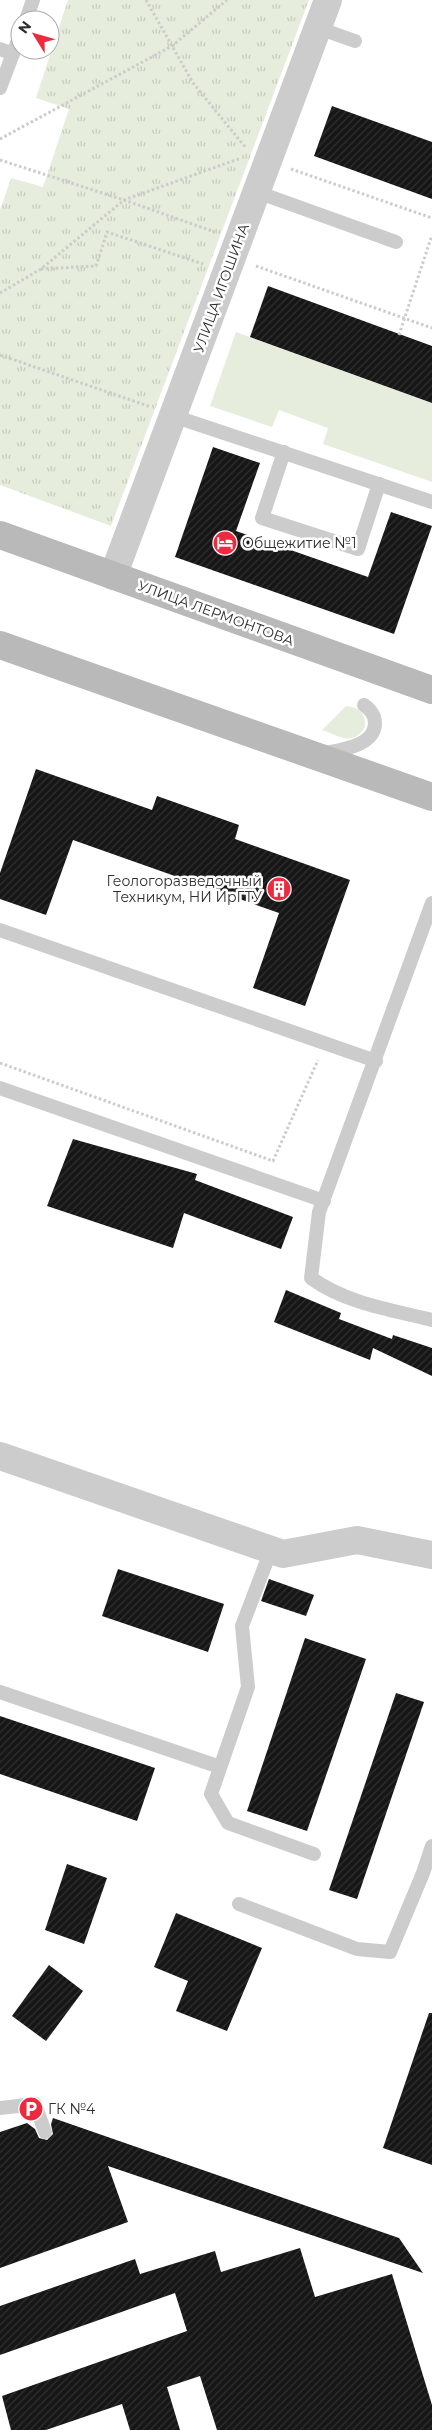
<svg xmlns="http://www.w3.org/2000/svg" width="432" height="2430" font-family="Montserrat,sans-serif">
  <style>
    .grass { fill: #e6eddc }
    .park { fill: url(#park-tufts) }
    .building { fill: url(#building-hatch) }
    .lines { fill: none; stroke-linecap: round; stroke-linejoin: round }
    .path { stroke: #ccc; stroke-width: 3; stroke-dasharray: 2.5 2.5; stroke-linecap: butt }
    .service { stroke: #ccc; stroke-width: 14 }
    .minor { stroke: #ccc; stroke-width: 28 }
    .secondary { stroke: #b9b9b9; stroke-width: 28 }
    .labels { text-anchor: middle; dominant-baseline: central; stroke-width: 5; stroke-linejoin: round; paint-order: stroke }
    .street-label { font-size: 14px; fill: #2f2f2f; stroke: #fff }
    .poi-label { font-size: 14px; fill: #2f2f2f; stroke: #fff; text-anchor: start }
  </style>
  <defs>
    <pattern id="park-tufts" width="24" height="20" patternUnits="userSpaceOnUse" patternTransform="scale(1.25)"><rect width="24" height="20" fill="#e6eddc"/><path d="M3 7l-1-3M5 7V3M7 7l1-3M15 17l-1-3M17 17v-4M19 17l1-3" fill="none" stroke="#c6ccbd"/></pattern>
    <pattern id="building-hatch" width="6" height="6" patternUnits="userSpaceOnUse" patternTransform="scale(1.25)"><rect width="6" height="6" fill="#161616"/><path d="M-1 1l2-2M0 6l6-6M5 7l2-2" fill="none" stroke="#303030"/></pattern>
  </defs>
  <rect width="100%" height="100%" fill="#fff"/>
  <g class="grass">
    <path d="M236,332L432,403V482L323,444L328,428L279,410L272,427L210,406Z"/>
    <path d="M346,706C360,707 366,714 365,727C352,747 340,736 322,730Z"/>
  </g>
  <path class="park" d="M68,0H309L111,526L0,485V210L11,178L43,187L69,109L36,98Z"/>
  <g class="building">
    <path d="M332,106L432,142V199L314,156Z"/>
    <path d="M268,286L432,346V403L250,337Z"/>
    <path d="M213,447L260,463L236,531L368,577L391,512L432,526L394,634L175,557Z"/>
    <path d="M36,769L152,810L157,796L239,825L235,839L350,880L305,1006L253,988L279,913L73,840L46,915L0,899V873Z"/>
    <path d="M73,1139L197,1174L195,1180L293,1217L281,1249L184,1213L173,1248L47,1206Z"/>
    <path d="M286,1290L341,1313L339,1319L392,1339L393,1335L432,1348V1376L373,1348L370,1360L274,1322Z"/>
    <path d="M118,1569L224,1604L208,1652L102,1616Z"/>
    <path d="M269,1579L314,1595L306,1616L261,1601Z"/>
    <path d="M305,1638L366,1659L307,1831L247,1811Z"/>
    <path d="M396,1693L424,1702L357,1899L329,1890Z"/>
    <path d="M0,1716L155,1768L137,1821L0,1774Z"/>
    <path d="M67,1864L107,1878L84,1944L45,1930Z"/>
    <path d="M176,1913L262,1948L227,2031L176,2011L188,1981L154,1967Z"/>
    <path d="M49,1965L83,1991L46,2041L12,2016Z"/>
    <path d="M429,2013H432V2165L383,2148Z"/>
    <path d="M53,2118L399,2238L423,2273L108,2166L128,2222L0,2268V2132L27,2123L35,2129L39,2138L47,2140L53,2134L51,2124Z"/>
    <path d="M300,2248L315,2297L392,2274L432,2405V2430H217L200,2376L167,2387L180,2430H130L122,2404L46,2430H11L2,2396L187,2331L175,2293L0,2355V2306L135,2259L140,2274L215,2251L221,2272Z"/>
  </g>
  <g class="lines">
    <g class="path">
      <path d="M146,0L193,83L246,148"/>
      <path d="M0,139L172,46L227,0"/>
      <path d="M0,160L124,200L215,232"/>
      <path d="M291,169L432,218"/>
      <path d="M256,266L432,328"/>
      <path d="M41,269L96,266L107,232L203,264"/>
      <path d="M0,293L41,269L124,200L241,158"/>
      <path d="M399,335L432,235"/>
      <path d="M0,355L151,407"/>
      <path d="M0,1063L273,1161L318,1060"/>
    </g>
    <g class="service">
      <path d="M26,20L33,0"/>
      <path d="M318,28L355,41"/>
      <path d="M0,49L13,54"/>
      <path d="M0,88L20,35"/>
      <path d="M257,192L396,242"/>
      <path d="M173,416L432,502"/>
      <path d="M284,452L262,518L358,549L379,484"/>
      <path d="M321,754C338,750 374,747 375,724C375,715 371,710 364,705"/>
      <path d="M432,903L319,1212L311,1278C345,1303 392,1310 432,1320"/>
      <path d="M0,930L376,1061"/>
      <path d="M0,1088L324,1201"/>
      <path d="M271,1550L242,1626L248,1687L211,1794L228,1823L314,1854"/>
      <path d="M0,1692L220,1767"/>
      <path d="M239,1904L357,1949L390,1952L423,1873L432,1846"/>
      <path d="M0,2108L35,2104L45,2132"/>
    </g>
    <g class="minor">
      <path d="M113,576L328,0"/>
      <path d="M0,1456L283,1554L357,1540L432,1555"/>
    </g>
    <g class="secondary">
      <path d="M0,535L432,690"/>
      <path d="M0,645L432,797"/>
    </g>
  </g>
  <defs>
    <symbol id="hotel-disc" viewBox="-11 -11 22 22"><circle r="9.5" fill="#ec2a40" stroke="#fff"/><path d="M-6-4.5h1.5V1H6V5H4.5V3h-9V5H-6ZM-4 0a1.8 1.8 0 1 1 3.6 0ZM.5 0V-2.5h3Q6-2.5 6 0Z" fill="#fff"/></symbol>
    <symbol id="building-disc" viewBox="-11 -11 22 22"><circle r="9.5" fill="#ec2a40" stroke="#fff"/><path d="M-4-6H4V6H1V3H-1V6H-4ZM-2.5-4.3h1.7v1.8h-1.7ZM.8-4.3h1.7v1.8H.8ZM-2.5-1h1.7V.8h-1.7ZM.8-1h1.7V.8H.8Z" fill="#fff"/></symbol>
    <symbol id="parking-disc" viewBox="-11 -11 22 22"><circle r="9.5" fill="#ec2a40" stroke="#fff"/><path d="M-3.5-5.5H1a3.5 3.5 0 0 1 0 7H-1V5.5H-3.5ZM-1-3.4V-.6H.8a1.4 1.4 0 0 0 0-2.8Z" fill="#fff"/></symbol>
  </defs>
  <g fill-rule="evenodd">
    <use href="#hotel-disc" x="211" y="529" width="28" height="28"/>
    <use href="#building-disc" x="265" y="875" width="28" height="28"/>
    <use href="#parking-disc" x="17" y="2095" width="28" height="28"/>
  </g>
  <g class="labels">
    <g class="street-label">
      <text transform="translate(221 288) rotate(-70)">УЛИЦА ИГОШИНА</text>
      <text transform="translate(216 613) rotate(20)">УЛИЦА ЛЕРМОНТОВА</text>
    </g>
    <g class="poi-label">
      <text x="242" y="543">Общежитие №1</text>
      <text x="262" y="881" text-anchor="end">Геологоразведочный<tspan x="262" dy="16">Техникум, НИ ИрГТУ</tspan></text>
      <text x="48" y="2109">ГК №4</text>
    </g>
  </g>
  <g transform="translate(35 35) rotate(307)"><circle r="24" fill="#ffffff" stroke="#acacac"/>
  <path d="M0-4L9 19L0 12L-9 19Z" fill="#ec2a40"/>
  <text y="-8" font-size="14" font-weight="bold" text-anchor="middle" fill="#2f2f2f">N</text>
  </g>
</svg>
